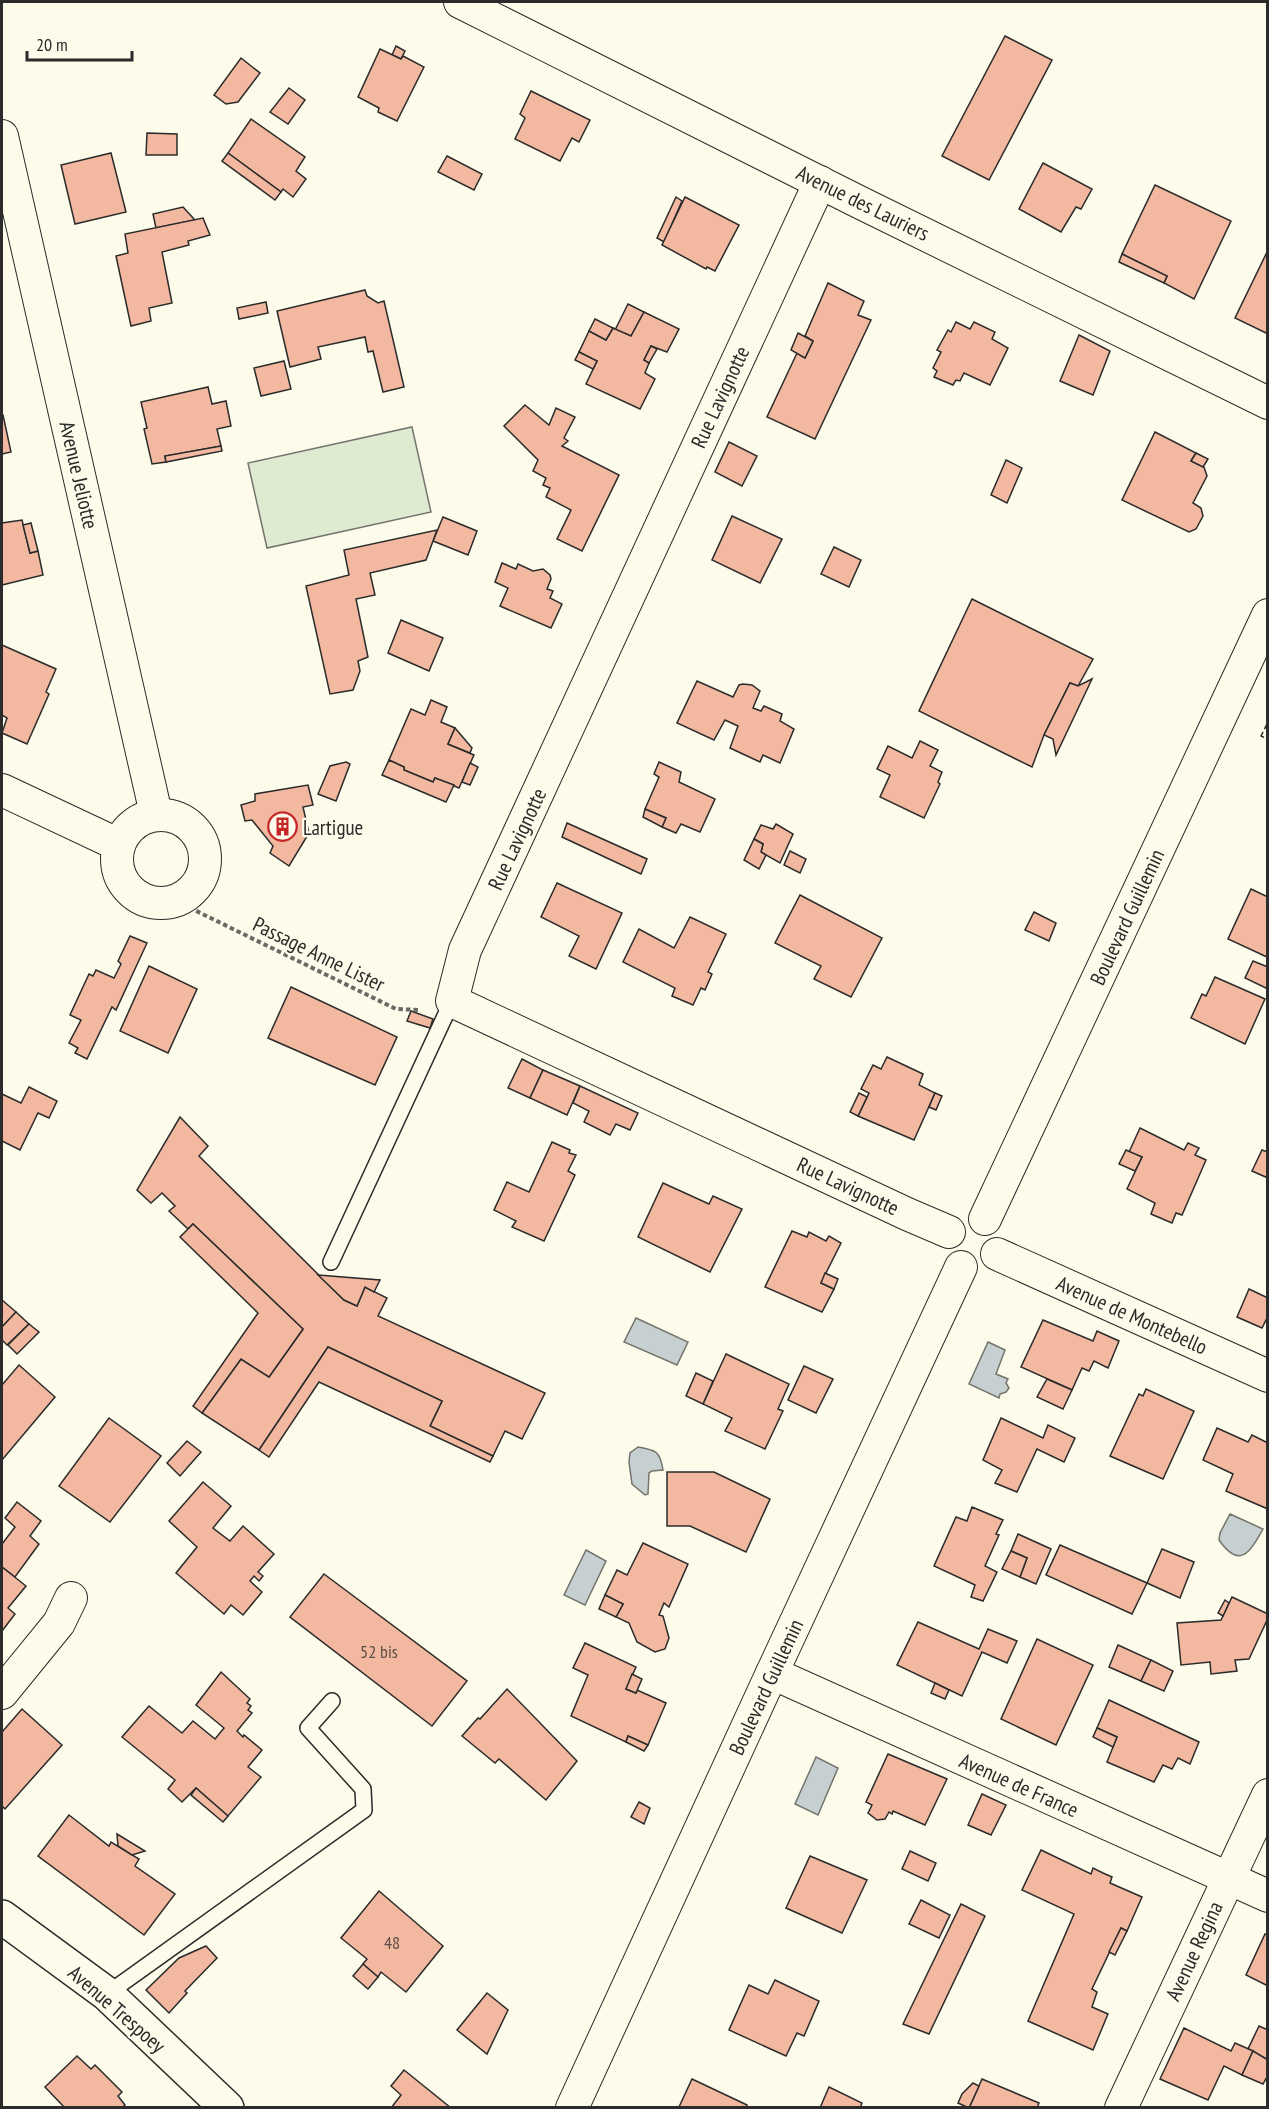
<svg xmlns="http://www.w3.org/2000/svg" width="1269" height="2109" font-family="'PT Sans Narrow',sans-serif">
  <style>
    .green { fill: #deebd1; stroke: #74746e; stroke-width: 1.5 }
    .water { fill: #c7d0d0; stroke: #74746e; stroke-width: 1.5 }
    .building { fill: #f2b8a0; stroke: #2b2b2b; stroke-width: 1.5 }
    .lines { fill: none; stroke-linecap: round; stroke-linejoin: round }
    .service-casing { stroke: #2b2b2b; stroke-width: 18 }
    .minor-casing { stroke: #2b2b2b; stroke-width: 34 }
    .tertiary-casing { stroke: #2b2b2b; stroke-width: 36 }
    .path { stroke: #6a6964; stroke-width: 4; stroke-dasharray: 4.5 3; stroke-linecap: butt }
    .service { stroke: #fdfbea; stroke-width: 15 }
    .minor { stroke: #fdfbea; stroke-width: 32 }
    .tertiary { stroke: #fdfbea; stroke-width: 33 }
    .fence { stroke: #2b2b2b; stroke-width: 1.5; stroke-dasharray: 8 3; stroke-linecap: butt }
    .labels { text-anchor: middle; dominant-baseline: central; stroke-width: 4.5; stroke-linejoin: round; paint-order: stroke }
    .number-label { font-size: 18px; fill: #5d4e48 }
    .street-label { font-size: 21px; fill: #2b2b2b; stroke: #fdfbea }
    .poi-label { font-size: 21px; fill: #2b2b2b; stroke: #fdfbea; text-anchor: start }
  </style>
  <rect width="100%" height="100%" fill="#fdfbea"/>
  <path class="green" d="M412,427L431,512L267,548L248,463Z"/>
  <g class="water">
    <path d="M636,1318L688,1342L677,1365L624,1342Z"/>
    <path d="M988,1342L1005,1350L996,1374L1008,1379L1006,1383L1009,1388L1006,1392L1000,1394L999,1398L969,1384Z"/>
    <path d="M638,1447C656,1450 660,1451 663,1470L652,1471L649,1473L648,1494L645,1495L632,1484L629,1462L630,1453Z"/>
    <path d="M1230,1514L1263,1529C1250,1552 1240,1570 1219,1540L1220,1533Z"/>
    <path d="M586,1550L606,1561L585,1605L564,1595Z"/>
    <path d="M816,1757L838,1768L818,1815L795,1804Z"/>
  </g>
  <g class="building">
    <path d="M1005,36L1052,60L989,180L942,156Z"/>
    <path d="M396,46L405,51L401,59L392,55Z"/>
    <path d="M380,49L401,59L403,56L424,67L397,121L378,112L379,108L358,97Z"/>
    <path d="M241,58L260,73L238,102L226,104L214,95Z"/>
    <path d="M289,88L305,100L288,124L270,112Z"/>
    <path d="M531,91L590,120L579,142L572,138L560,161L515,139L525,118L520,114Z"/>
    <path d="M251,119L305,157L296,171L306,179L293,197L283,189L281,192L228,153Z"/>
    <path d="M147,133L177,134V155H146Z"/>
    <path d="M111,153L126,212L75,224L61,165Z"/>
    <path d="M228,153L281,192L275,200L222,161Z"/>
    <path d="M447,156L482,174L474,190L438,172Z"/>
    <path d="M1043,163L1092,189L1081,209L1076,207L1061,232L1019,209Z"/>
    <path d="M1155,185L1231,221L1194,299L1164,283L1167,276L1122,254Z"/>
    <path d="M676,197L682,201L664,242L657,238Z"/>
    <path d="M685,197L739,225L715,271L707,267L706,269L662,245Z"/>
    <path d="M183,207L195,220L156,228L153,214Z"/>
    <path d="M203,218L210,235L188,241L189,245L162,252L172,303L149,308L151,321L131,326L116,256L128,253L125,234Z"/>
    <path d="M1268,250V329L1266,333L1235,318Z"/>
    <path d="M1122,254L1167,276L1164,283L1119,262Z"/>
    <path d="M828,283L864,301L858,315L871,320L815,439L767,417L797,353L805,358L813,341L805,336Z"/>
    <path d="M365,290L367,296L378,303L384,301L404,387L383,392L373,351L368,352L365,337L318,347L321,359L290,367L277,311Z"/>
    <path d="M266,302L268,313L239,319L237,308Z"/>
    <path d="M628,304L644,312L631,336L615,330Z"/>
    <path d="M644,312L679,329L667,352L651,346L644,360L649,363L645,373L655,379L640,409L586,384L597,361L579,352L589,331L606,340L613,328L631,336Z"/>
    <path d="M595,319L613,328L606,340L589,331Z"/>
    <path d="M956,322L970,329L974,322L995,332L992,339L1008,348L990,385L964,373L960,381L956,380L953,385L934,377L937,371L933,368L941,352L937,350L948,330L951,332Z"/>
    <path d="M798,333L813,341L805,358L791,350Z"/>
    <path d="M1079,335L1110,351L1093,395L1060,381Z"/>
    <path d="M651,346L657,349L649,363L644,360Z"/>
    <path d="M579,352L597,361L593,369L575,360Z"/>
    <path d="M284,361L291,389L261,396L254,368Z"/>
    <path d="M208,387L212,404L226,401L231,426L217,429L221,446L165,456L166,462L152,464L144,429L147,428L141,402Z"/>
    <path d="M525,405L549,425L556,408L575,417L564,438L568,441L562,446L619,475L582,551L557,539L571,510L546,497L550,488L543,485L546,478L533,471L538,460L504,426Z"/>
    <path d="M2,415H3L11,452L2,454Z"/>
    <path d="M1155,432L1196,453L1191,461L1204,467L1207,476L1193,503L1201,508L1203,516L1196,529L1189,532L1122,500Z"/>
    <path d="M729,442L757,456L742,486L715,472Z"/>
    <path d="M221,446L222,451L166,462L165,456Z"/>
    <path d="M1196,453L1208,459L1203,467L1191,461Z"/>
    <path d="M1006,460L1022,468L1007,503L991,495Z"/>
    <path d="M732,516L782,539L760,583L712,560Z"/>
    <path d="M443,517L477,531L468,555L433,541Z"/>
    <path d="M22,520L30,553L38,551L43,575L2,585V523Z"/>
    <path d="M31,523L38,551L30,553L23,525Z"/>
    <path d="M437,530L426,560L370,573L375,595L356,599L368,657L358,661L360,671L353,690L330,694L306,586L349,575L344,550Z"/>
    <path d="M834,547L861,560L849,587L821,574Z"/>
    <path d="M502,563L516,569L518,564L533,571L543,569L550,575L551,579L547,589L553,591L550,598L562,604L551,628L500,606L508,588L495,582Z"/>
    <path d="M972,599L1093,659L1078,686L1070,683L1044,735L1032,767L919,711Z"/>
    <path d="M401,620L443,638L429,671L388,653Z"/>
    <path d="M2,645L56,669L46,692L49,694L27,744L2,733L7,718L2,715Z"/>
    <path d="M1092,679L1056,755L1053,739L1044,735L1070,683L1078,686Z"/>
    <path d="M697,681L733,697L739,685L743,684L752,685L760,691L753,708L761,711L764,706L782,714L780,721L794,729L780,763L763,755L760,762L730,748L738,726L725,720L714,740L677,723Z"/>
    <path d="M431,700L447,707L441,722L455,728L448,744L474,755L459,788L435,778L433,782L404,770V767L389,760L411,709L425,715Z"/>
    <path d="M455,728L472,748L470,753L448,744Z"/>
    <path d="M920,741L938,750L930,766L942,772L938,782L940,784L924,818L880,797L890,775L877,769L888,746L912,758Z"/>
    <path d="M389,760L404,767V770L433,782L435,778L454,785L446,802L382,775Z"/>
    <path d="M346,762L350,764L336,801L318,794L330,766Z"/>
    <path d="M659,762L681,772L679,782L715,799L700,832L681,824L676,833L662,827L666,818L645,809L659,777L654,774Z"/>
    <path d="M470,763L478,767L470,785L462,782Z"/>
    <path d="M308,785L313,805L303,807L309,833L289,866L270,853L273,846L252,820L245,821L241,805L255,801V794Z"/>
    <path d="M645,809L666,818L662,827L643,817Z"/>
    <path d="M567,823L647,859L641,874L562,837Z"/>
    <path d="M776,824L793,834L780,863L761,852L763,844L754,839L761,825L773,829Z"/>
    <path d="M754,839L763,844L761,852L766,855L759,869L744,860Z"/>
    <path d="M790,851L806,859L800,873L784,865Z"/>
    <path d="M557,883L622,913L596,969L569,956L579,936L541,917Z"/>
    <path d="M1251,889L1268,897L1267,957L1228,939Z"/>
    <path d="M800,895L882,938L851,997L814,979L821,966L775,943Z"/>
    <path d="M1034,912L1056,923L1049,941L1025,930Z"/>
    <path d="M690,917L726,934L708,972L712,974L705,990L701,988L693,1005L672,996L675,988L623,962L639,929L674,948Z"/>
    <path d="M130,936L147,943L116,1010L112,1007L87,1059L75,1053L78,1048L69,1043L81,1020L70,1015L89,974L93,976L96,970L114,978L121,964L118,961Z"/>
    <path d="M1253,961L1268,967V989L1245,978Z"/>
    <path d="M149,966L197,989L168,1053L120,1031Z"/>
    <path d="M1215,977L1265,999L1245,1044L1191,1018L1202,994L1206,996Z"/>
    <path d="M291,987L397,1037L375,1085L268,1038Z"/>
    <path d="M411,1011L433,1019L430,1028L407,1021Z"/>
    <path d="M887,1057L923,1074L919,1085L935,1093L914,1140L858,1116L869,1093L861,1089L873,1065L881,1069Z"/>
    <path d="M522,1059L543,1070L530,1098L508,1088Z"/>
    <path d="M543,1070L580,1086L567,1115L530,1098Z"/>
    <path d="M580,1086L638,1113L630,1130L616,1124L610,1135L584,1122L589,1111L573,1103Z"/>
    <path d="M29,1087L57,1101L49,1118L38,1113L20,1150L2,1141V1094L21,1103Z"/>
    <path d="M859,1093L867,1097L858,1116L850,1112Z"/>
    <path d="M935,1093L942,1096L936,1110L929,1107Z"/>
    <path d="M180,1117L208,1146L199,1156L344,1300L357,1306L365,1287L387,1298L378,1316L545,1393L522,1439L505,1431L493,1456L430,1426L442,1401L328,1347L259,1450L202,1413L241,1359L269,1377L303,1329L193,1224L188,1229L169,1211L175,1206L162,1193L151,1203L137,1190Z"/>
    <path d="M1140,1128L1184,1150L1188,1143L1199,1148L1195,1155L1206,1160L1182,1215L1176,1213L1172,1223L1151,1214L1155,1203L1127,1189L1142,1157L1129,1152Z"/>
    <path d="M552,1142L570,1150L569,1153L576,1155L568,1171L575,1175L544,1241L512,1227L516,1221L494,1210L507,1182L529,1192Z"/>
    <path d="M1126,1150L1142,1157L1135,1171L1119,1164Z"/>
    <path d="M1262,1150L1268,1152V1178L1252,1171Z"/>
    <path d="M663,1183L709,1204L713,1196L742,1209L710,1272L638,1237Z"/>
    <path d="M193,1224L303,1329L269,1377L241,1359L202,1413L193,1406L258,1313L180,1237Z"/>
    <path d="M792,1231L807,1237L809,1232L826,1241L829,1236L841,1243L821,1283L834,1289L822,1312L765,1287Z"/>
    <path d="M825,1273L838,1279L834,1289L821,1283Z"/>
    <path d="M318,1275L380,1280L374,1292L365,1287L357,1306L344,1300Z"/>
    <path d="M1249,1289L1268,1298V1316L1262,1328L1237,1317Z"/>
    <path d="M2,1300L16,1312L2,1327Z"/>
    <path d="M16,1312L29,1324L7,1345L2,1340V1327Z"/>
    <path d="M1043,1320L1093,1341L1097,1331L1119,1341L1108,1368L1094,1361L1089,1371L1082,1368L1072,1390L1021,1367Z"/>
    <path d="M29,1324L39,1332L17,1354L8,1345Z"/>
    <path d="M328,1347L442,1401L430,1426L493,1456L490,1462L319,1382L269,1457L259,1450Z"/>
    <path d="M726,1354L789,1384L778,1409L783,1411L765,1449L725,1431L732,1418L703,1404Z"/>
    <path d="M19,1365L55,1397L2,1460V1385Z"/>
    <path d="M804,1366L833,1379L816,1413L788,1400Z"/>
    <path d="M696,1373L713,1381L703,1404L686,1396Z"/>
    <path d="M1047,1379L1072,1390L1063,1409L1037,1397Z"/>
    <path d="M1146,1389L1194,1411L1163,1479L1110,1456L1139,1394L1143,1396Z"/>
    <path d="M109,1418L161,1456L110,1522L59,1486Z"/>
    <path d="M1001,1418L1043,1438L1048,1425L1075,1438L1064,1462L1037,1449L1017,1492L995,1483L1002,1470L983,1460Z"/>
    <path d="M1217,1428L1248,1442L1252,1435L1268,1443V1509L1226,1491L1233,1474L1203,1460Z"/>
    <path d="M187,1441L201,1452L180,1476L167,1463Z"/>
    <path d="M667,1472H714L770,1499L746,1552L690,1526H667Z"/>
    <path d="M203,1482L231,1506L213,1528L230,1541L243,1526L274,1554L258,1572L263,1576L259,1581L254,1576L250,1581L262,1592L243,1615L231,1605L224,1614L176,1573L197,1547L169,1521Z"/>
    <path d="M17,1502L41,1521L30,1536L39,1544L15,1577L2,1567V1544L15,1527L5,1518Z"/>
    <path d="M972,1507L1003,1520L996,1534L999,1535L985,1566L997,1572L983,1601L971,1597L975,1585L934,1566L956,1517L967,1521Z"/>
    <path d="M1018,1534L1051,1549L1036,1584L1020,1577L1027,1558L1011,1551Z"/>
    <path d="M643,1543L688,1564L669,1607L664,1603L659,1615L663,1616L669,1638L665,1649L655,1652L637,1642L629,1623L616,1617L623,1604L605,1595L617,1570L627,1575Z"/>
    <path d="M1060,1545L1147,1583L1132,1614L1046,1575Z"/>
    <path d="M1162,1549L1194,1562L1180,1598L1147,1583Z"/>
    <path d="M1011,1551L1027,1558L1020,1577L1002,1569Z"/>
    <path d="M2,1567L26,1586L8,1608L15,1614L2,1631Z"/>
    <path d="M324,1574L467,1681L432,1726L290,1617Z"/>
    <path d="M605,1595L623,1604L616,1617L599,1609Z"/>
    <path d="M1232,1597L1268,1614V1618L1249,1659L1235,1660L1237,1671L1211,1674L1210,1662L1181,1665L1177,1623L1221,1620Z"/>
    <path d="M1225,1600L1229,1603L1223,1616L1218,1613Z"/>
    <path d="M918,1622L979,1649L988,1629L1017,1641L1007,1663L982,1652L962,1696L897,1665Z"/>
    <path d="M1037,1639L1093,1665L1056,1745L1001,1719Z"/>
    <path d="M585,1643L636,1667L626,1689L636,1693L637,1690L666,1703L648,1745L628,1736L626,1742L571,1716L588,1675L573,1668Z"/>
    <path d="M1118,1645L1151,1660L1141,1681L1109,1667Z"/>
    <path d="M1151,1660L1173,1671L1164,1691L1141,1681Z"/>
    <path d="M221,1672L250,1699L247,1703L251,1706L248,1710L252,1713L237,1731L243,1737L244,1735L262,1750L248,1767L261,1777L228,1816L196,1788L182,1802L168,1789L175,1780L122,1737L149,1706L182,1733L193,1721L215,1739L224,1728L196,1705Z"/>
    <path d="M632,1674L642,1679L636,1693L626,1689Z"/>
    <path d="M935,1683L949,1690L945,1699L931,1693Z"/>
    <path d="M507,1689L577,1761L546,1800L499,1759L495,1763L462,1736L478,1718L480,1719Z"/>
    <path d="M1109,1700L1199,1742L1190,1764L1178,1758L1172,1769L1163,1765L1154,1782L1107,1762L1117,1737L1097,1728Z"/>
    <path d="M22,1709L62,1745L5,1809L2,1806V1732Z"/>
    <path d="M1097,1728L1117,1737L1113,1747L1093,1737Z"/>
    <path d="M628,1736L648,1745L644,1751L626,1742Z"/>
    <path d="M888,1754L947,1779L925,1825L893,1811L892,1814L889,1812L885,1819L877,1820L868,1813L872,1805L866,1802Z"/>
    <path d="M196,1788L228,1816L223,1822L191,1795Z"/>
    <path d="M982,1794L1006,1805L991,1835L968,1825Z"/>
    <path d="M639,1802L650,1808L644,1824L631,1817Z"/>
    <path d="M69,1815L109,1846L111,1842L139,1859L135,1866L175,1894L144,1935L38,1856Z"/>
    <path d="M117,1834L145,1851L132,1855L118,1846Z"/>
    <path d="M1041,1850L1091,1874L1093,1868L1103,1873L1112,1877L1110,1883L1142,1897L1127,1931L1121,1928L1092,1989L1097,1992L1092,2007L1108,2014L1093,2050L1028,2021L1074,1914L1022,1890Z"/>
    <path d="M910,1851L936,1863L928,1881L902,1869Z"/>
    <path d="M810,1856L867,1880L842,1933L786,1908Z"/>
    <path d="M379,1891L443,1946L406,1992L381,1972L378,1977L363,1964L367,1959L341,1938Z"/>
    <path d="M921,1900L950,1915L939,1938L909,1924Z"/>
    <path d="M961,1904L985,1916L929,2034L903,2024Z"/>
    <path d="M1121,1928L1127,1931L1115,1955L1109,1952Z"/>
    <path d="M1265,1934L1268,1935V1986L1246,1975Z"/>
    <path d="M206,1946L217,1958L185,1991L187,1993L169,2013L146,1990L179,1958Z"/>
    <path d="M363,1964L378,1977L368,1989L353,1976Z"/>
    <path d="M775,1980L819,2001L804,2036L797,2033L786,2056L729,2030L749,1985L768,1994Z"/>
    <path d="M487,1993L508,2010L487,2054L457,2030Z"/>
    <path d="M1259,2026L1268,2030V2060L1248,2049Z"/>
    <path d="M1184,2028L1231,2051L1235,2043L1253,2051L1242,2075L1224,2066L1208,2100L1160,2079Z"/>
    <path d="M1253,2051L1268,2060V2075L1263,2084L1242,2075Z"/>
    <path d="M77,2056L91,2069L95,2065L122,2092L118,2096L125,2105L122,2108H65L45,2087Z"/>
    <path d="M404,2070L451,2108H391L401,2095L391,2086Z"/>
    <path d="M692,2079L747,2105L746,2108L679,2107Z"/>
    <path d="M982,2079L1039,2103L1037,2108H969Z"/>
    <path d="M973,2083L979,2086L969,2108L958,2103L962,2094Z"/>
    <path d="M829,2087L862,2103L860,2108H820Z"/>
  </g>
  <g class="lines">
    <defs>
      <g id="service">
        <path d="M331,1262L452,1001"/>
        <path d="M107,1994L364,1810L363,1789L308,1728L332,1701"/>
      </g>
      <g id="minor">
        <path d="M460,2L861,203L1268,403"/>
        <path d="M2,136L156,814"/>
        <path d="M820,182L472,935L465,950L452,1001L907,1214L949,1232"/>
        <path d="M2,790L119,845"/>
        <circle cx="161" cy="859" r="44"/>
        <path d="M985,1219L1268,615"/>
        <path d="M997,1254L1268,1376"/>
        <path d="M772,1673L1268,1896"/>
        <path d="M2,1693L59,1623L71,1598"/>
        <path d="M572,2108L772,1673L961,1267"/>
        <path d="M1121,2108L1268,1795"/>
      </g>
      <path id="tertiary" d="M2,1917L107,1994L227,2108"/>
    </defs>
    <use href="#service" class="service-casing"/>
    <use href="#minor" class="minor-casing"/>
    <use href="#tertiary" class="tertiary-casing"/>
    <path class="path" d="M176,901L396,1009L420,1010"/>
    <use href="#service" class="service"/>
    <use href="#minor" class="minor"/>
    <use href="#tertiary" class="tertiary"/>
    <path class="fence" d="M1268,722L1261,736L1268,739"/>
  </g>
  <defs>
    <symbol id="building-ring" viewBox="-11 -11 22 22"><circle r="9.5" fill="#fdfbea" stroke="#c62828" stroke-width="1.5"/><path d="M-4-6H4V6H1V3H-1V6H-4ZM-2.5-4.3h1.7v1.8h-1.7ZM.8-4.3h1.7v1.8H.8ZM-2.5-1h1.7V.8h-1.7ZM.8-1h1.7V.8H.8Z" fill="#c62828"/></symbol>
  </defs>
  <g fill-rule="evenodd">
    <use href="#building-ring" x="266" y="810" width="33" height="33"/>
  </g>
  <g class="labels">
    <g class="number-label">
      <text x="379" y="1651">52 bis</text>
      <text x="392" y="1942">48</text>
    </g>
    <g class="street-label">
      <text transform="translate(863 203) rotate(26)">Avenue des Lauriers</text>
      <text transform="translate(720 397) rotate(-65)">Rue Lavignotte</text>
      <text transform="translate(79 475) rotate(77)">Avenue Jeliotte</text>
      <text transform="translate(517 839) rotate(-65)">Rue Lavignotte</text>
      <text transform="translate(1127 917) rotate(-65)">Boulevard Guillemin</text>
      <text transform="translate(319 954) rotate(26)">Passage Anne Lister</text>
      <text transform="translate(848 1186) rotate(25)">Rue Lavignotte</text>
      <text transform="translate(1132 1315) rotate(24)">Avenue de Montebello</text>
      <text transform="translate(766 1687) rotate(-65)">Boulevard Guillemin</text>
      <text transform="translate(1019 1785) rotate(24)">Avenue de France</text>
      <text transform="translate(1194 1951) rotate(-65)">Avenue Regina</text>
      <text transform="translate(117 2009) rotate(41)">Avenue Trespoey</text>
    </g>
    <g class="poi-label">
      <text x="303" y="827">Lartigue</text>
    </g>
  </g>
  <rect width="1269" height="2109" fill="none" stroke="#2b2b2b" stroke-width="6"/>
  <path d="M27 51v9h105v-9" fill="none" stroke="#2b2b2b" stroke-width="3"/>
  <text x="36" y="51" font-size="18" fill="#2b2b2b" stroke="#fdfbea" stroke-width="4.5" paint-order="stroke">20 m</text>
</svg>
